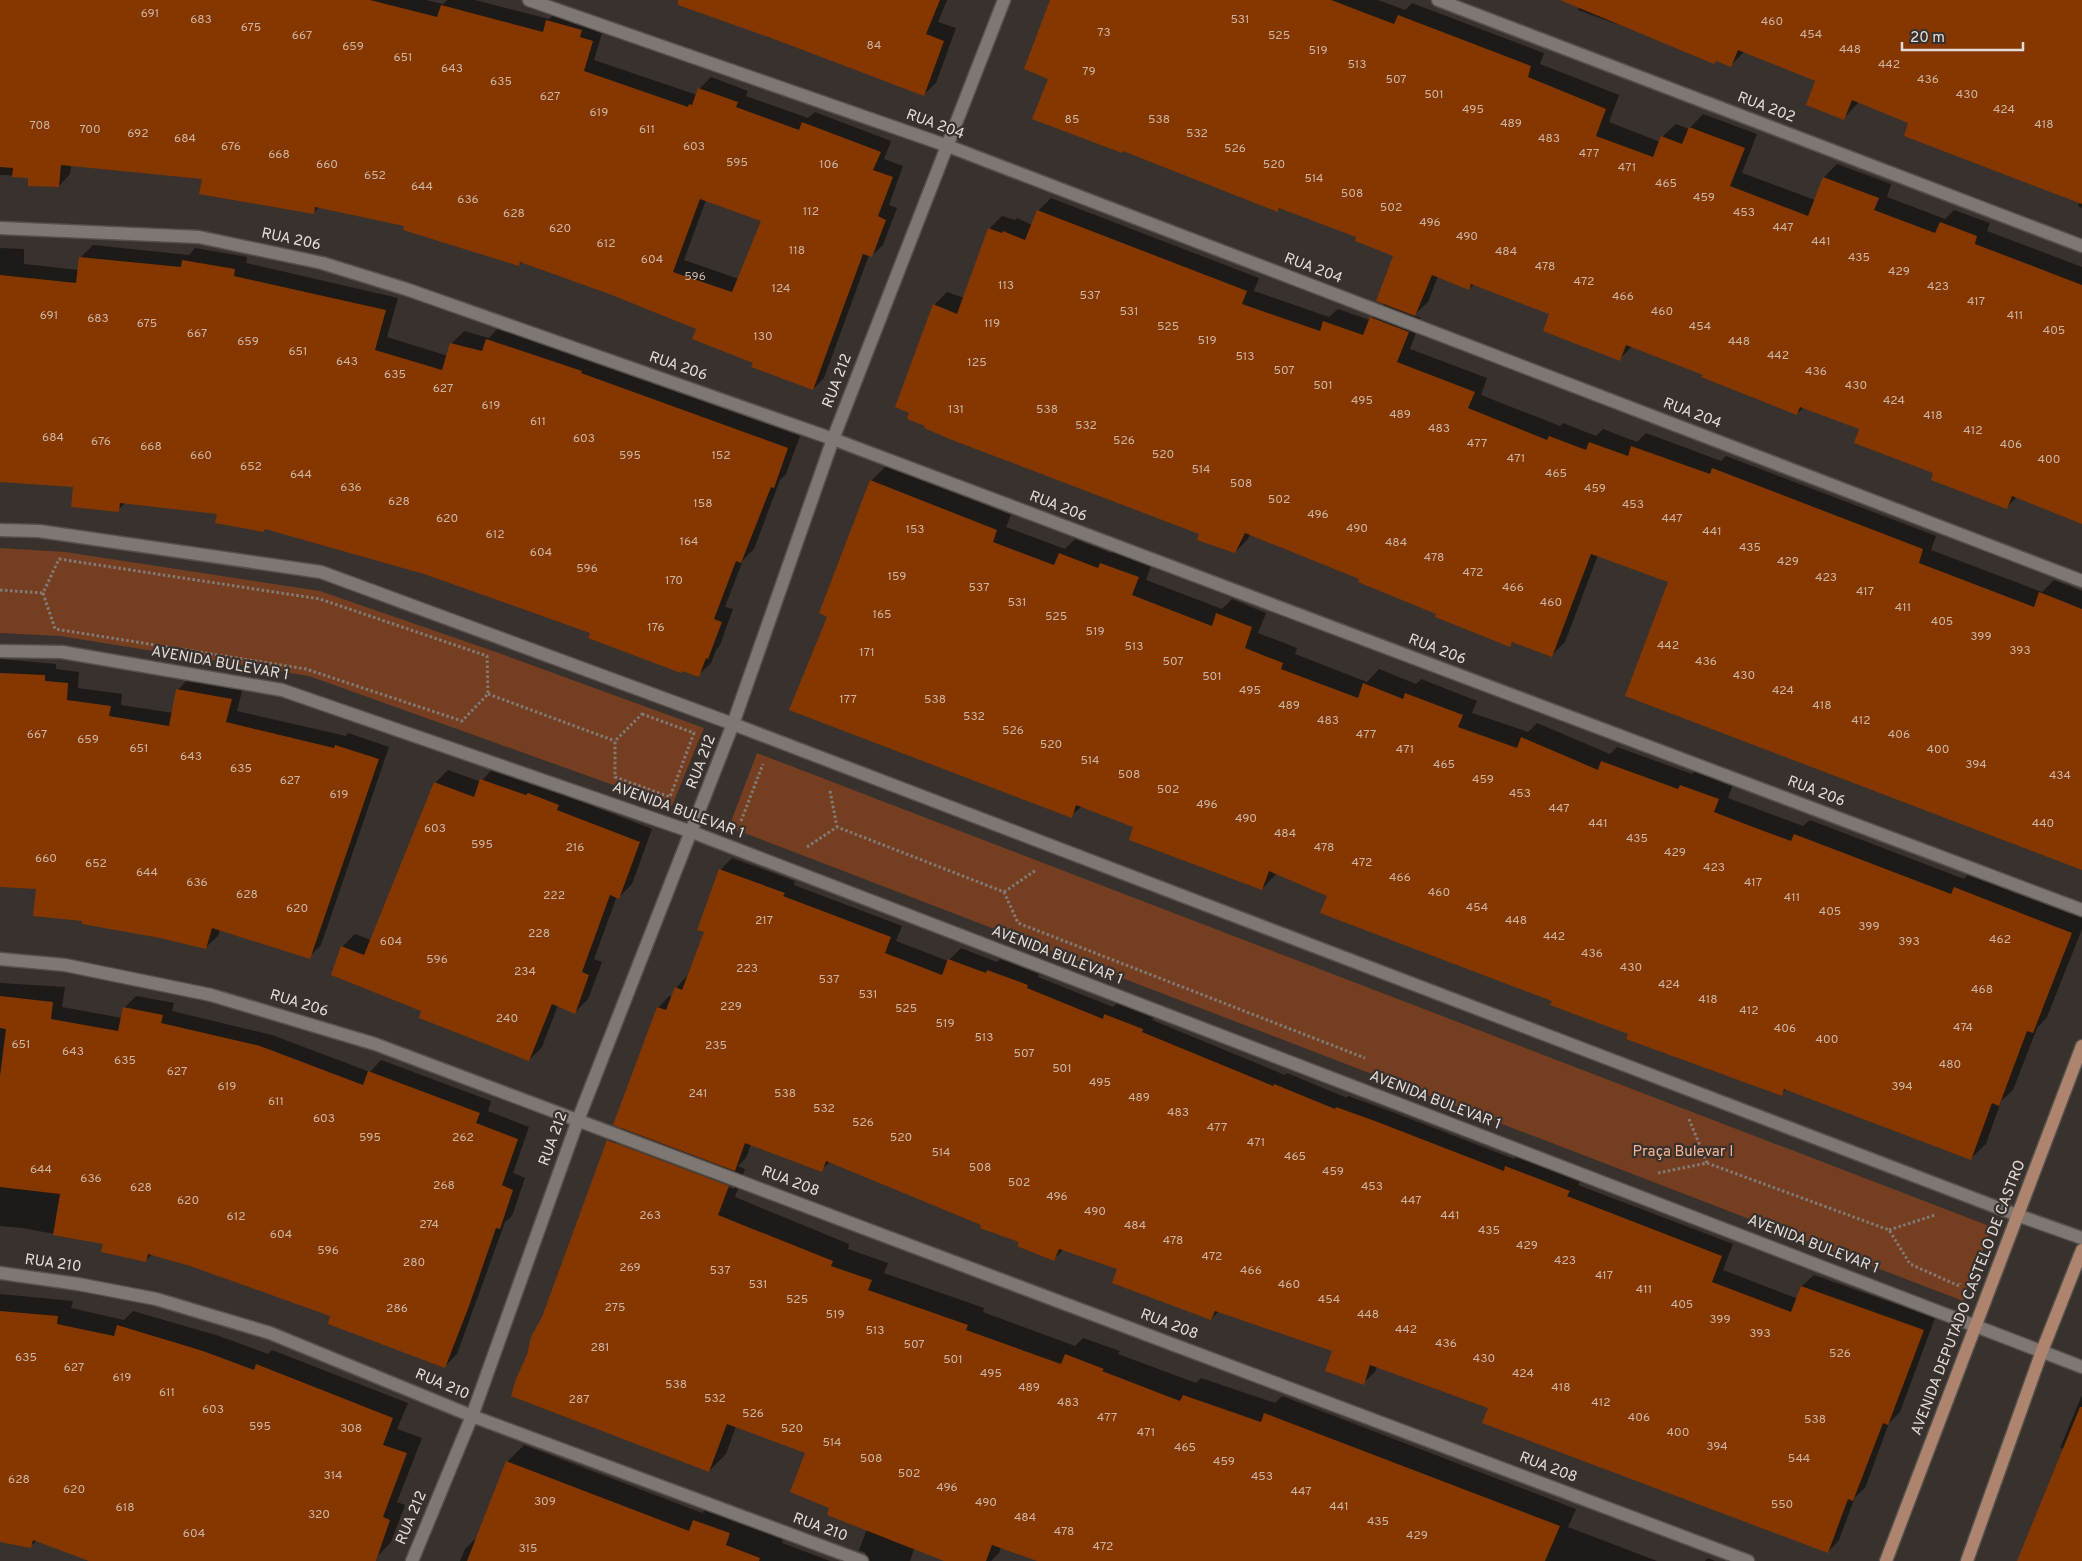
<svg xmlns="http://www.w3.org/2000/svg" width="2082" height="1561" font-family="Overpass,sans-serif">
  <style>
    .green { fill: #763e20 }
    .shadow { fill: #0007; fill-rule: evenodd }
    .building { fill: #863700; fill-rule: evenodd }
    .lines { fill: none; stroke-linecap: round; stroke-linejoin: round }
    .minor-casing { stroke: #56504d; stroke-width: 15 }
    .major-casing { stroke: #56504d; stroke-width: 15 }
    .path { stroke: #817b78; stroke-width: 3; stroke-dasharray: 2.5 2.5; stroke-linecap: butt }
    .minor { stroke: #7f7773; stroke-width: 12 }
    .major { stroke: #ae846f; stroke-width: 12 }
    .labels { text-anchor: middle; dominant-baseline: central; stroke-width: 4.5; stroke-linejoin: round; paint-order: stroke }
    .number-label { font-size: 12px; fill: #cbb4a4 }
    .street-label { font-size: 15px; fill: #e2dddb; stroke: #38312e }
    .park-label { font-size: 15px; fill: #f6b291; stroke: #38312e }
  </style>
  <rect width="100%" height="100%" fill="#38312e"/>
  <g class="green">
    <path d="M0,548L65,552L320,591L496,652L704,728L672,806L309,676L60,636L0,633Z"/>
    <path d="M757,753L1992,1227L1963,1301L729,827Z"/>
  </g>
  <g class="shadow">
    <path d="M0,0H426L443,4L447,0H475L549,19L559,9L603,30L594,60L697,95L699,89L711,77L748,91L746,96L808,118L815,112L891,141L884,159L903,166L889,205L897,208L883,245L871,256L869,255L824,378L813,389L754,362L697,329L612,294L522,262L518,265L406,225L319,207L313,213L203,178L71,165L70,174L59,186L29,176L0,175ZM706,200L762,220L739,279L684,260Z"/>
    <path d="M687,0H947L938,22L956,28L936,83L923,95Z"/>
    <path d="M1052,0H1378L1405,10L1412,3L1544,53L1540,64L1619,95L1609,122L1660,142L1662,137L1676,124L1689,129L1703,114L1757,134L1742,173L1815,200L1824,177L1837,164L1891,184L1887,197L1945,219L1954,210L1990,223L1987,231L2082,267V523L2017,497L2007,507L1935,472L1861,428L1804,407L1797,414L1705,374L1632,346L1619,360L1551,313L1474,284L1469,289L1438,276L1428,302L1414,315L1421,318L1410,349L1487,378L1481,395L1560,426L1563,423L1596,436L1603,429L1637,442L1646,433L1721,461L1726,456L1936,536L1931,550L2042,592L2054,580L2082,591V869L1670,581L1598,555L1565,642L1552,655L1514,641L1510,645L1361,578L1250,533L1248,539L1235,552L934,305L947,292L964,298L989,229L1002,216L1015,220L1017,218L1032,225L1038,211L1051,198L1259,278L1254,291L1329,317L1338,309L1370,320L1385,303L1395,255L1357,237L1281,207L1278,211L1049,78Z"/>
    <path d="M1580,0H2082V208L2078,206L2080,202L1910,122L1859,102L1844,118L1816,81L1744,52L1731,65L1578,10L1582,1Z"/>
    <path d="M93,245L189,255L195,248L247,257L246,263L398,298L387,337L448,356L451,344L464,331L489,338L499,327L800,436L786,474L780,480L754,549L743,560L725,607L733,609L720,645L716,650L711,663L698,675L592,632L425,573L266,528L264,531L218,513L126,502L118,510L74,486L0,481V248L24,249V264L79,270L80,258Z"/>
    <path d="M886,466L1011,515L1006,527L1065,549L1075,539L1111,553L1116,549L1152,563L1146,580L1222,609L1232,599L1266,613L1258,633L1297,648L1295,654L1367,682L1379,669L1416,684L1421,679L1477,701L1472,713L1528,732L1537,723L1610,754L1617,747L1692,774L1695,771L1733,785L1728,798L1768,813L1803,826L1810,820L1964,879L1969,873L2082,917V929L2047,1017L2037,1028L2013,1090L2001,1101L1986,1144L1971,1158L1787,1089L1781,1094L1629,1033L1553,1000L1328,895L1277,873L1262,889L1134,826L1082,806L1071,816L828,616L871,481Z"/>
    <path d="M0,659L56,664V669L79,672L78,688L122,694L121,705L173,713L178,690L189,678L243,687L237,711L346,736L348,733L389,747L321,945L309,957L220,929L218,936L206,947L84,920L37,887L0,885Z"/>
    <path d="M494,767L571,792L569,797L652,829L632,884L619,897L617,896L594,959L602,962L588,999L575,1012L558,1005L542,1047L529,1060L423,1011L342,947L355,934L371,940L435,783L448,770L481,782Z"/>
    <path d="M732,858L795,881L794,885L902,926L896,941L948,961L961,948L997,962L1000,959L1039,974L1038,977L1113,1007L1117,1003L1154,1017L1152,1020L1285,1075L1287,1073L1347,1098L1348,1096L1387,1110L1514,1159L1518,1155L1581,1179L1578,1185L1733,1244L1723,1270L1798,1299L1802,1286L1814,1275L1935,1318L1900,1412L1889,1423L1865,1488L1855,1497L1839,1540L1828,1552L1490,1407L1377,1366L1375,1372L1363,1383L1334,1351L1219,1311L1211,1319L1119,1268L1064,1249L1054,1259L982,1224L830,1162L821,1170L751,1144L746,1158L738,1166L745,1169L735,1197L849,1244L848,1249L888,1263L884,1273L984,1308L983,1312L1075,1346L1083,1338L1120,1351L1118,1354L1196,1383L1201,1378L1275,1403L1282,1396L1321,1411L1576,1509L1568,1527L1657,1561H1040L1001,1547L999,1553L991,1561H957L915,1546L910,1561H859L866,1553L859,1550L867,1529L831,1507L806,1453L736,1426L726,1454L709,1471L544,1318L608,1141L622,1127L658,1008L669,996L672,997L676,988L687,976L706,931L720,870ZM616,1142L735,1187L734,1189L616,1145Z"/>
    <path d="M0,983L65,987L62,1007L122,1018L124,1008L136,996L174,1003L172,1011L272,1035L370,1072L381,1060L491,1101L488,1111L529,1127L513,1173L525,1178L512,1216L505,1222L457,1354L445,1366L332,1316L190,1265L152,1254L145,1261L104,1243L22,1228L0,1226Z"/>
    <path d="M0,1294L73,1301L71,1308L124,1320L133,1311L219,1336L268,1354L272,1350L408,1403L397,1429L422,1438L397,1502L405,1505L391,1542L378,1556L376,1561H93L37,1540L30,1547L0,1541Z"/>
    <path d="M2082,1395V1561H2019L2065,1449L2060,1448Z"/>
    <path d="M524,1445L702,1513L712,1503L783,1538L782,1543L830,1561H460L465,1549L479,1535L507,1462Z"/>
    <path d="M1708,1558L1715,1561H1705Z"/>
  </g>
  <g class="building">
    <path d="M0,0H370L437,17L441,5L543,32L546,20L582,30L580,37L593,41L584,71L688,107L689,104L692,105L698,88L738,102L736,107L799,130L802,122L881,152L873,170L893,177L878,216L886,220L872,257L863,254L813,390L751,367L753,363L692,339L696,329L612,295L520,262L519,266L403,230L404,226L315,207L314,214L199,194L202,179L61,165L59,187L28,186V178L12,177L13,168L0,167ZM700,199L761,221L732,292L673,272Z"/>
    <path d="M678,0H940L926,34L944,41L924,96L774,39L678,5Z"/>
    <path d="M1050,0H1331L1394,24L1398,15L1531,66L1528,77L1606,109L1596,136L1653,157L1661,136L1682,144L1689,127L1745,148L1730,186L1808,216L1823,177L1879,198L1874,210L1935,233L1940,222L1977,236L1975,244L2082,285V524L2012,496L2007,509L1931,480L1933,473L1854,443L1859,429L1800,407L1797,415L1701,377L1703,375L1626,345L1620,361L1543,331L1549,314L1471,284L1469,290L1432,275L1415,316L1376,301L1393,256L1355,241L1356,237L1279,208L1278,212L1123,151L1122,153L1032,119L1048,79L1024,69Z"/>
    <path d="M1560,0H2082V204L1904,136L1908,123L1852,100L1844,120L1806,105L1815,81L1738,50L1731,67L1716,61L1714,64Z"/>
    <path d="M1037,210L1247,291L1242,304L1320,331L1323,321L1363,335L1370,317L1409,332L1397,362L1475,392L1468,408L1547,440L1549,436L1586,450L1589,442L1628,456L1631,446L1710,474L1712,468L1923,549L1919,563L2034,607L2039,592L2082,609V870L1625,696L1668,582L1591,554L1552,657L1512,642L1510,647L1435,617L1436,614L1358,582L1359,579L1245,533L1235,553L1197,540L1199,534L952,440L924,428L925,426L907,419L909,413L895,407L933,304L957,314L988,228L1002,233L1003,231L1025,240Z"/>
    <path d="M79,257L181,267L182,260L235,269L234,276L386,310L375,350L442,370L450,343L482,351L486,339L582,371L581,373L788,448L774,488L771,487L741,563L736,561L714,619L722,622L708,659L706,658L699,677L682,671L681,673L588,638L590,633L424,574L265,529L264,532L215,523L217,514L120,503L119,512L71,507L73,487L0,482V275L76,283Z"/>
    <path d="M870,480L997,530L993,542L1054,565L1059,553L1098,568L1100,563L1139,577L1132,595L1212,626L1216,613L1252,627L1245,648L1283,663L1281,669L1358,698L1363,683L1403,699L1405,693L1463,715L1458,727L1517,748L1521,737L1598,770L1601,761L1678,789L1680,785L1719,799L1714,812L1753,827L1791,841L1794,834L1951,894L1954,887L2072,933L2033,1033L2027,1031L1999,1106L1992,1103L1971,1160L1784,1089L1782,1096L1626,1039L1628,1034L1550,1005L1552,1001L1320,913L1327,896L1269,871L1262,890L1129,840L1133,827L1076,805L1072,818L789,710L827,617L819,613Z"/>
    <path d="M0,673L45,675V681L68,683L67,700L111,706L109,716L169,726L176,689L232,699L226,722L334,748L335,745L379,759L310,959L212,928L206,949L160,938L82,924V921L33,916L36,889L0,887Z"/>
    <path d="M480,779L526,795L528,793L559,805L557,810L640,842L619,899L610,895L582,972L589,975L575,1014L552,1004L529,1061L419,1018L421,1011L331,975L341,946L364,955L434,782L474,797Z"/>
    <path d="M719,869L785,893L783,896L891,937L885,953L942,975L948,959L986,973L987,970L1028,985L1027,988L1103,1019L1104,1014L1143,1029L1142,1032L1273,1086L1274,1084L1335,1109L1336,1107L1375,1121L1504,1171L1505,1166L1570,1191L1567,1196L1722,1256L1712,1282L1791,1312L1801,1286L1924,1330L1888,1425L1883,1423L1853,1501L1848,1499L1828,1553L1482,1423L1488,1408L1370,1365L1364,1385L1325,1371L1332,1351L1215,1311L1211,1320L1112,1283L1117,1269L1059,1249L1054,1261L1017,1246L1019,1242L980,1228L981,1225L826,1161L822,1172L745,1143L735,1171L613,1125L657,1007L666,1010L675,987L682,990L704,932L697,930Z"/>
    <path d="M0,996L53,1002L51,1019L118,1031L123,1007L163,1015L161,1023L260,1046L363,1085L368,1071L480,1113L476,1123L518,1139L502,1185L513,1190L500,1229L496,1228L469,1306L445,1368L328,1324L330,1316L190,1266L148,1254L146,1262L101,1252L103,1244L53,1235L60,1194L0,1187V1076L6,1029L0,1028Z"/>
    <path d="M607,1140L729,1186L718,1215L833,1261L831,1266L872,1280L868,1290L968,1325L966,1330L1061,1364L1065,1354L1104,1369L1102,1371L1180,1401L1183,1395L1261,1422L1264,1413L1560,1526L1545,1561H1037L992,1545L986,1561H944L827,1515L829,1508L790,1492L805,1453L727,1424L709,1472L511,1396L516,1379L527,1355L531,1337L542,1317Z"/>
    <path d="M0,1311L58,1316L57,1324L114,1336L117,1325L203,1351L254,1370L256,1364L393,1418L383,1445L407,1453L383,1517L390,1520L376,1561H89L33,1540L31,1548L0,1542Z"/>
    <path d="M2080,1407H2082V1561H2017Z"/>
    <path d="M506,1461L689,1531L693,1520L730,1533L726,1545L760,1558L759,1561H467Z"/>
  </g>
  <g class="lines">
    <defs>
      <g id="minor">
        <path d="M529,0L948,146L2082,581"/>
        <path d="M1438,0L2082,246"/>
        <path d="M0,228L199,237L322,263L406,289L833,439L2082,910"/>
        <path d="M0,530L39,531L321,572L733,724L2017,1215L2082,1238"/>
        <path d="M0,651L62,652L282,690L692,832L2082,1367"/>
        <path d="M0,959L65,965L211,995L375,1044L1748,1561"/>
        <path d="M0,1273L78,1284L156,1299L270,1333L472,1416L862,1561"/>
        <path d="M412,1561L472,1416L578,1120L733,724L833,439L1004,0"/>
      </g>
      <g id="major">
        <path d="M1886,1561L2082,1046"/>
        <path d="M1967,1561L2042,1351L2082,1250"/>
      </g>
    </defs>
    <use href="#minor" class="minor-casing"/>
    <use href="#major" class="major-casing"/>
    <g class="path">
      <path d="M59,559L320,599L487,656L488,694L462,721L306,669L55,629L43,593Z"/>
      <path d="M0,590L43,593"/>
      <path d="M488,694L615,741"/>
      <path d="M642,714L694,733L670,797L615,777V741Z"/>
      <path d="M830,791L837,827"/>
      <path d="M741,821L763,764"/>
      <path d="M807,847L837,827L1004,892L1018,923L1365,1058"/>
      <path d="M1004,892L1036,870"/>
      <path d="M1689,1119L1707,1163"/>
      <path d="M1658,1173L1707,1163L1889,1230L1910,1264L1959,1286L1960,1283"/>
      <path d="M1889,1230L1935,1215"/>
    </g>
    <use href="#minor" class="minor"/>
    <use href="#major" class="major"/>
  </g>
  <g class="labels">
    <g class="number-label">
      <text x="150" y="14">691</text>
      <text x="201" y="20">683</text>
      <text x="1240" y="20">531</text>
      <text x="1772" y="22">460</text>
      <text x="251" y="28">675</text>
      <text x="1104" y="33">73</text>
      <text x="1811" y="35">454</text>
      <text x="302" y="36">667</text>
      <text x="1279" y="36">525</text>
      <text x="874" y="46">84</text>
      <text x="353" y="47">659</text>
      <text x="1850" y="50">448</text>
      <text x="1318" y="51">519</text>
      <text x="403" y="58">651</text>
      <text x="1357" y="65">513</text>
      <text x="1889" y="65">442</text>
      <text x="452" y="69">643</text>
      <text x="1089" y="72">79</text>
      <text x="1396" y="80">507</text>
      <text x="1928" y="80">436</text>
      <text x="501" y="82">635</text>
      <text x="1434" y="95">501</text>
      <text x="1967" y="95">430</text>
      <text x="550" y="97">627</text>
      <text x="1473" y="110">495</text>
      <text x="2004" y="110">424</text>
      <text x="599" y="113">619</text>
      <text x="1072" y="120">85</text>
      <text x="1159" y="120">538</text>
      <text x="1511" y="124">489</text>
      <text x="2044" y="125">418</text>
      <text x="40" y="126">708</text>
      <text x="90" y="130">700</text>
      <text x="647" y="130">611</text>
      <text x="138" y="134">692</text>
      <text x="1197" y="134">532</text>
      <text x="185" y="139">684</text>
      <text x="1549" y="139">483</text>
      <text x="231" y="147">676</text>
      <text x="694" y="147">603</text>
      <text x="1235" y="149">526</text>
      <text x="1589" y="154">477</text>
      <text x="279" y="155">668</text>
      <text x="737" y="163">595</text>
      <text x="327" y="165">660</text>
      <text x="829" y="165">106</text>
      <text x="1274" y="165">520</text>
      <text x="1627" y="168">471</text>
      <text x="375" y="176">652</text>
      <text x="1314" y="179">514</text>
      <text x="1666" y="184">465</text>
      <text x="422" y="187">644</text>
      <text x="1352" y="194">508</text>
      <text x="1704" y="198">459</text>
      <text x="468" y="200">636</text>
      <text x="1391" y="208">502</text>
      <text x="811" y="212">112</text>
      <text x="1744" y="213">453</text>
      <text x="514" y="214">628</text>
      <text x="1430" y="223">496</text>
      <text x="1783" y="228">447</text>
      <text x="560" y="229">620</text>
      <text x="1467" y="237">490</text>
      <text x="1821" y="242">441</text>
      <text x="606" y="244">612</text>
      <text x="797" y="251">118</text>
      <text x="1506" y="252">484</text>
      <text x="1859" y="258">435</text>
      <text x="652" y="260">604</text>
      <text x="1545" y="267">478</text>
      <text x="1899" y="272">429</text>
      <text x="695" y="277">596</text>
      <text x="1584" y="282">472</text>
      <text x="1006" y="286">113</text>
      <text x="1938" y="287">423</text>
      <text x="781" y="289">124</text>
      <text x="1090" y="296">537</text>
      <text x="1623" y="297">466</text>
      <text x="1976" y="302">417</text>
      <text x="1129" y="312">531</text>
      <text x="1662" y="312">460</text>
      <text x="49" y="316">691</text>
      <text x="2015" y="316">411</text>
      <text x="98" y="319">683</text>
      <text x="147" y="324">675</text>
      <text x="992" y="324">119</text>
      <text x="1168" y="327">525</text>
      <text x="1700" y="327">454</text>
      <text x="2054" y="331">405</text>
      <text x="197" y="334">667</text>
      <text x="763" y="337">130</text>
      <text x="1207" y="341">519</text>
      <text x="248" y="342">659</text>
      <text x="1739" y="342">448</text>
      <text x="298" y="352">651</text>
      <text x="1778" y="356">442</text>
      <text x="1245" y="357">513</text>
      <text x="347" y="362">643</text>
      <text x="977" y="363">125</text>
      <text x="1284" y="371">507</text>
      <text x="1816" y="372">436</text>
      <text x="395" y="375">635</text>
      <text x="1323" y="386">501</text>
      <text x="1856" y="386">430</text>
      <text x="443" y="389">627</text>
      <text x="1362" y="401">495</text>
      <text x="1894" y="401">424</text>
      <text x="491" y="406">619</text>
      <text x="956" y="410">131</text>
      <text x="1047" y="410">538</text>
      <text x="1400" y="415">489</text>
      <text x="1933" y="416">418</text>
      <text x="538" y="422">611</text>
      <text x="1086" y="426">532</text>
      <text x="1439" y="429">483</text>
      <text x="1973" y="431">412</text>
      <text x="53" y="438">684</text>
      <text x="584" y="439">603</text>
      <text x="1124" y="441">526</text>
      <text x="101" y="442">676</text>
      <text x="1477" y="444">477</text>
      <text x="2011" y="445">406</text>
      <text x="151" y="447">668</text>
      <text x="1163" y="455">520</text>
      <text x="201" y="456">660</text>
      <text x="630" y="456">595</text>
      <text x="721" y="456">152</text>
      <text x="1516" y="459">471</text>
      <text x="2049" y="460">400</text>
      <text x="251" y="467">652</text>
      <text x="1201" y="470">514</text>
      <text x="1556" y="474">465</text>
      <text x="301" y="475">644</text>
      <text x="1241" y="484">508</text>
      <text x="351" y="488">636</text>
      <text x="1595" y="489">459</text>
      <text x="1279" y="500">502</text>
      <text x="399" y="502">628</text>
      <text x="703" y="504">158</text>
      <text x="1633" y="505">453</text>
      <text x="1318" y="515">496</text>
      <text x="447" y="519">620</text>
      <text x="1672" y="519">447</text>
      <text x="1357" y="529">490</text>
      <text x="915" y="530">153</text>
      <text x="1712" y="532">441</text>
      <text x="495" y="535">612</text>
      <text x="689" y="542">164</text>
      <text x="1396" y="543">484</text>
      <text x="1750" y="548">435</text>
      <text x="541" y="553">604</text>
      <text x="1434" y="558">478</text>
      <text x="1788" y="562">429</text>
      <text x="587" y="569">596</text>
      <text x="1473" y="573">472</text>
      <text x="897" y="577">159</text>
      <text x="1826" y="578">423</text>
      <text x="674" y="581">170</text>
      <text x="979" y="588">537</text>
      <text x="1513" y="588">466</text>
      <text x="1865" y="592">417</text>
      <text x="1017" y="603">531</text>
      <text x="1551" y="603">460</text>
      <text x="1903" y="608">411</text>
      <text x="882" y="615">165</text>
      <text x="1056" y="617">525</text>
      <text x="1942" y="622">405</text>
      <text x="656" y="628">176</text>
      <text x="1095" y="632">519</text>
      <text x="1981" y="637">399</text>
      <text x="1668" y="646">442</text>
      <text x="1134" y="647">513</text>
      <text x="2020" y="651">393</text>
      <text x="867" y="653">171</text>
      <text x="1173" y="662">507</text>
      <text x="1706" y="662">436</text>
      <text x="1744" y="676">430</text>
      <text x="1212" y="677">501</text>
      <text x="1250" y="691">495</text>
      <text x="1783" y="691">424</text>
      <text x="848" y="700">177</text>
      <text x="935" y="700">538</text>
      <text x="1289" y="706">489</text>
      <text x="1822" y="706">418</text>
      <text x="974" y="717">532</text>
      <text x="1328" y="721">483</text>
      <text x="1861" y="721">412</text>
      <text x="1013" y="731">526</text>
      <text x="37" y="735">667</text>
      <text x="1366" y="735">477</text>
      <text x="1899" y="735">406</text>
      <text x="88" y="740">659</text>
      <text x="1051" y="745">520</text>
      <text x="139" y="749">651</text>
      <text x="1405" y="750">471</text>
      <text x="1938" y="750">400</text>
      <text x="191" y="757">643</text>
      <text x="1090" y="761">514</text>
      <text x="1444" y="765">465</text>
      <text x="1976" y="765">394</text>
      <text x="241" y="769">635</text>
      <text x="1129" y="775">508</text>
      <text x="2060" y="776">434</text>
      <text x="1483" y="780">459</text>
      <text x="290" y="781">627</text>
      <text x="1168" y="790">502</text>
      <text x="1520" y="794">453</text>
      <text x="339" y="795">619</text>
      <text x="1207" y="805">496</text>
      <text x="1559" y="809">447</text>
      <text x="1246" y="819">490</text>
      <text x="1598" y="824">441</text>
      <text x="2043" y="824">440</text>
      <text x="435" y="829">603</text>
      <text x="1285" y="834">484</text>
      <text x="1637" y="839">435</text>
      <text x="482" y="845">595</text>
      <text x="575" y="848">216</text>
      <text x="1324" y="848">478</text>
      <text x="1675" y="853">429</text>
      <text x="46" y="859">660</text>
      <text x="1362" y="863">472</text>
      <text x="96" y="864">652</text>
      <text x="1714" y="868">423</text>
      <text x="147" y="873">644</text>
      <text x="1400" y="878">466</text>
      <text x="197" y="883">636</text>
      <text x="1753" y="883">417</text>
      <text x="1439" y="893">460</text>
      <text x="247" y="895">628</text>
      <text x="554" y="896">222</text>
      <text x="1792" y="898">411</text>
      <text x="1477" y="908">454</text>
      <text x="297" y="909">620</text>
      <text x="1830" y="912">405</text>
      <text x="764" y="921">217</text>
      <text x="1516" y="921">448</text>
      <text x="1869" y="927">399</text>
      <text x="539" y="934">228</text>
      <text x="1554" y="937">442</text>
      <text x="2000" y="940">462</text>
      <text x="391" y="942">604</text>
      <text x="1909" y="942">393</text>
      <text x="1592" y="954">436</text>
      <text x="437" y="960">596</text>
      <text x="1631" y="968">430</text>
      <text x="747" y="969">223</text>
      <text x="525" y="972">234</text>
      <text x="829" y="980">537</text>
      <text x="1669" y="985">424</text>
      <text x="1982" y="990">468</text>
      <text x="868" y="995">531</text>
      <text x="1708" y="1000">418</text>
      <text x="731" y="1007">229</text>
      <text x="906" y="1009">525</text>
      <text x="1749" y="1011">412</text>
      <text x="507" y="1019">240</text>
      <text x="945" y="1024">519</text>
      <text x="1963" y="1028">474</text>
      <text x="1785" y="1029">406</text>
      <text x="984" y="1038">513</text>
      <text x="1827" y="1040">400</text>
      <text x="21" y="1045">651</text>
      <text x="716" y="1046">235</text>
      <text x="73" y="1052">643</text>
      <text x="1024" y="1054">507</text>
      <text x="125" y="1061">635</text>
      <text x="1950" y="1065">480</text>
      <text x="1062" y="1069">501</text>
      <text x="177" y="1072">627</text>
      <text x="1100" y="1083">495</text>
      <text x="227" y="1087">619</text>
      <text x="1902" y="1087">394</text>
      <text x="698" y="1094">241</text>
      <text x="785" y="1094">538</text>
      <text x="1139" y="1098">489</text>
      <text x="276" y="1102">611</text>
      <text x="824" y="1109">532</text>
      <text x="1178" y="1113">483</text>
      <text x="324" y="1119">603</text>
      <text x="863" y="1123">526</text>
      <text x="1217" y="1128">477</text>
      <text x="370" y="1138">595</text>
      <text x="463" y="1138">262</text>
      <text x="901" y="1138">520</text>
      <text x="1256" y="1143">471</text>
      <text x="941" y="1153">514</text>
      <text x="1295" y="1157">465</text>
      <text x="980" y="1168">508</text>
      <text x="41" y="1170">644</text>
      <text x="1333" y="1172">459</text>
      <text x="91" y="1179">636</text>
      <text x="1019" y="1183">502</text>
      <text x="444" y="1186">268</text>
      <text x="1372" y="1187">453</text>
      <text x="141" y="1188">628</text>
      <text x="1057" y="1197">496</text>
      <text x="188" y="1201">620</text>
      <text x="1411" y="1201">447</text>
      <text x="1095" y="1212">490</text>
      <text x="650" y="1216">263</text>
      <text x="1450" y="1216">441</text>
      <text x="236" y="1217">612</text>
      <text x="429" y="1225">274</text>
      <text x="1135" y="1226">484</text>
      <text x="1489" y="1231">435</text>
      <text x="281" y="1235">604</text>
      <text x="1173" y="1241">478</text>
      <text x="1527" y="1246">429</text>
      <text x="328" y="1251">596</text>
      <text x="1212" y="1257">472</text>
      <text x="1565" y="1261">423</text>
      <text x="414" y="1263">280</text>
      <text x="630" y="1268">269</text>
      <text x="720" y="1271">537</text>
      <text x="1251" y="1271">466</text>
      <text x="1604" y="1276">417</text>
      <text x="758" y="1285">531</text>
      <text x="1289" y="1285">460</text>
      <text x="1644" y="1290">411</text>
      <text x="797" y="1300">525</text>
      <text x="1329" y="1300">454</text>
      <text x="1682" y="1305">405</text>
      <text x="615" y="1308">275</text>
      <text x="397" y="1309">286</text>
      <text x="835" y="1315">519</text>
      <text x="1368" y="1315">448</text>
      <text x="1720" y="1320">399</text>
      <text x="1406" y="1330">442</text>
      <text x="875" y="1331">513</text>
      <text x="1760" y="1334">393</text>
      <text x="1446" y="1344">436</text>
      <text x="914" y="1345">507</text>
      <text x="600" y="1348">281</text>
      <text x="1840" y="1354">526</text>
      <text x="26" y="1358">635</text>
      <text x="1484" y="1359">430</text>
      <text x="953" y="1360">501</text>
      <text x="74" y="1368">627</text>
      <text x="991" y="1374">495</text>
      <text x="1523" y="1374">424</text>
      <text x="122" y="1378">619</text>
      <text x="676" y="1385">538</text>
      <text x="1029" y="1388">489</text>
      <text x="1561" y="1388">418</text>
      <text x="167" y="1393">611</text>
      <text x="715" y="1399">532</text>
      <text x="579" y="1400">287</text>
      <text x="1068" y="1403">483</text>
      <text x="1601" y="1403">412</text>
      <text x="213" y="1410">603</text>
      <text x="753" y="1414">526</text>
      <text x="1107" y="1418">477</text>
      <text x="1639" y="1418">406</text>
      <text x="1815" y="1420">538</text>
      <text x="260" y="1427">595</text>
      <text x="351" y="1429">308</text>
      <text x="792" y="1429">520</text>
      <text x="1146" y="1433">471</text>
      <text x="1678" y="1433">400</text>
      <text x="832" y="1443">514</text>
      <text x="1717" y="1447">394</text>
      <text x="1185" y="1448">465</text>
      <text x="871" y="1459">508</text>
      <text x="1799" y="1459">544</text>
      <text x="1224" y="1462">459</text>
      <text x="909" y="1474">502</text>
      <text x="333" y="1476">314</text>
      <text x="1262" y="1477">453</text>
      <text x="19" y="1480">628</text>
      <text x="947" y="1488">496</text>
      <text x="74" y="1490">620</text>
      <text x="1301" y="1492">447</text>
      <text x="545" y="1502">309</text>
      <text x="986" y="1503">490</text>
      <text x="1782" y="1505">550</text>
      <text x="1339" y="1507">441</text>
      <text x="125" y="1508">618</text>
      <text x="319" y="1515">320</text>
      <text x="1025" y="1518">484</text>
      <text x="1378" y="1522">435</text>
      <text x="1064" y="1532">478</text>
      <text x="194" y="1534">604</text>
      <text x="1417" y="1536">429</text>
      <text x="1103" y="1547">472</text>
      <text x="528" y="1549">315</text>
    </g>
    <g class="street-label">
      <text transform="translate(1766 108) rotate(21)">RUA 202</text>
      <text transform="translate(935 125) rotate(20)">RUA 204</text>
      <text transform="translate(291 240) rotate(12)">RUA 206</text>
      <text transform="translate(1313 269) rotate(21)">RUA 204</text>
      <text transform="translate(678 367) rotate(19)">RUA 206</text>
      <text transform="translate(838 381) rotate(-69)">RUA 212</text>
      <text transform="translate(1692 414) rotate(21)">RUA 204</text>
      <text transform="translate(1058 507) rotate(21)">RUA 206</text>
      <text transform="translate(1437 650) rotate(21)">RUA 206</text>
      <text transform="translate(220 664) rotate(10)">AVENIDA BULEVAR 1</text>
      <text transform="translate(702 762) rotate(-69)">RUA 212</text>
      <text transform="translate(1816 792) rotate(21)">RUA 206</text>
      <text transform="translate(678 811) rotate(20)">AVENIDA BULEVAR 1</text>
      <text transform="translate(1057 956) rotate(21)">AVENIDA BULEVAR 1</text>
      <text transform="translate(299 1004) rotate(17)">RUA 206</text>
      <text transform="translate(1435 1101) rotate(21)">AVENIDA BULEVAR 1</text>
      <text transform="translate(554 1139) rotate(-70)">RUA 212</text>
      <text transform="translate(790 1182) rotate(21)">RUA 208</text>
      <text transform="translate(1813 1245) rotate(21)">AVENIDA BULEVAR 1</text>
      <text transform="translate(53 1264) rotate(8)">RUA 210</text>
      <text transform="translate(1969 1298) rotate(-69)">AVENIDA DEPUTADO CASTELO DE CASTRO</text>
      <text transform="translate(1169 1325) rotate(21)">RUA 208</text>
      <text transform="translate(442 1385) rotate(23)">RUA 210</text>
      <text transform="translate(1548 1468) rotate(21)">RUA 208</text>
      <text transform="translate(412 1518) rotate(-67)">RUA 212</text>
      <text transform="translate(820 1528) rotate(20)">RUA 210</text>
    </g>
    <g class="park-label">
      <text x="1683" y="1152">Praça Bulevar I</text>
    </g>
  </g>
  <path d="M1902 42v8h121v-8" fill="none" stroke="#e2dddb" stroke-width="2.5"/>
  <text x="1910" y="42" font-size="15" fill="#e2dddb" stroke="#38312e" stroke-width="4" paint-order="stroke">20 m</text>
</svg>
